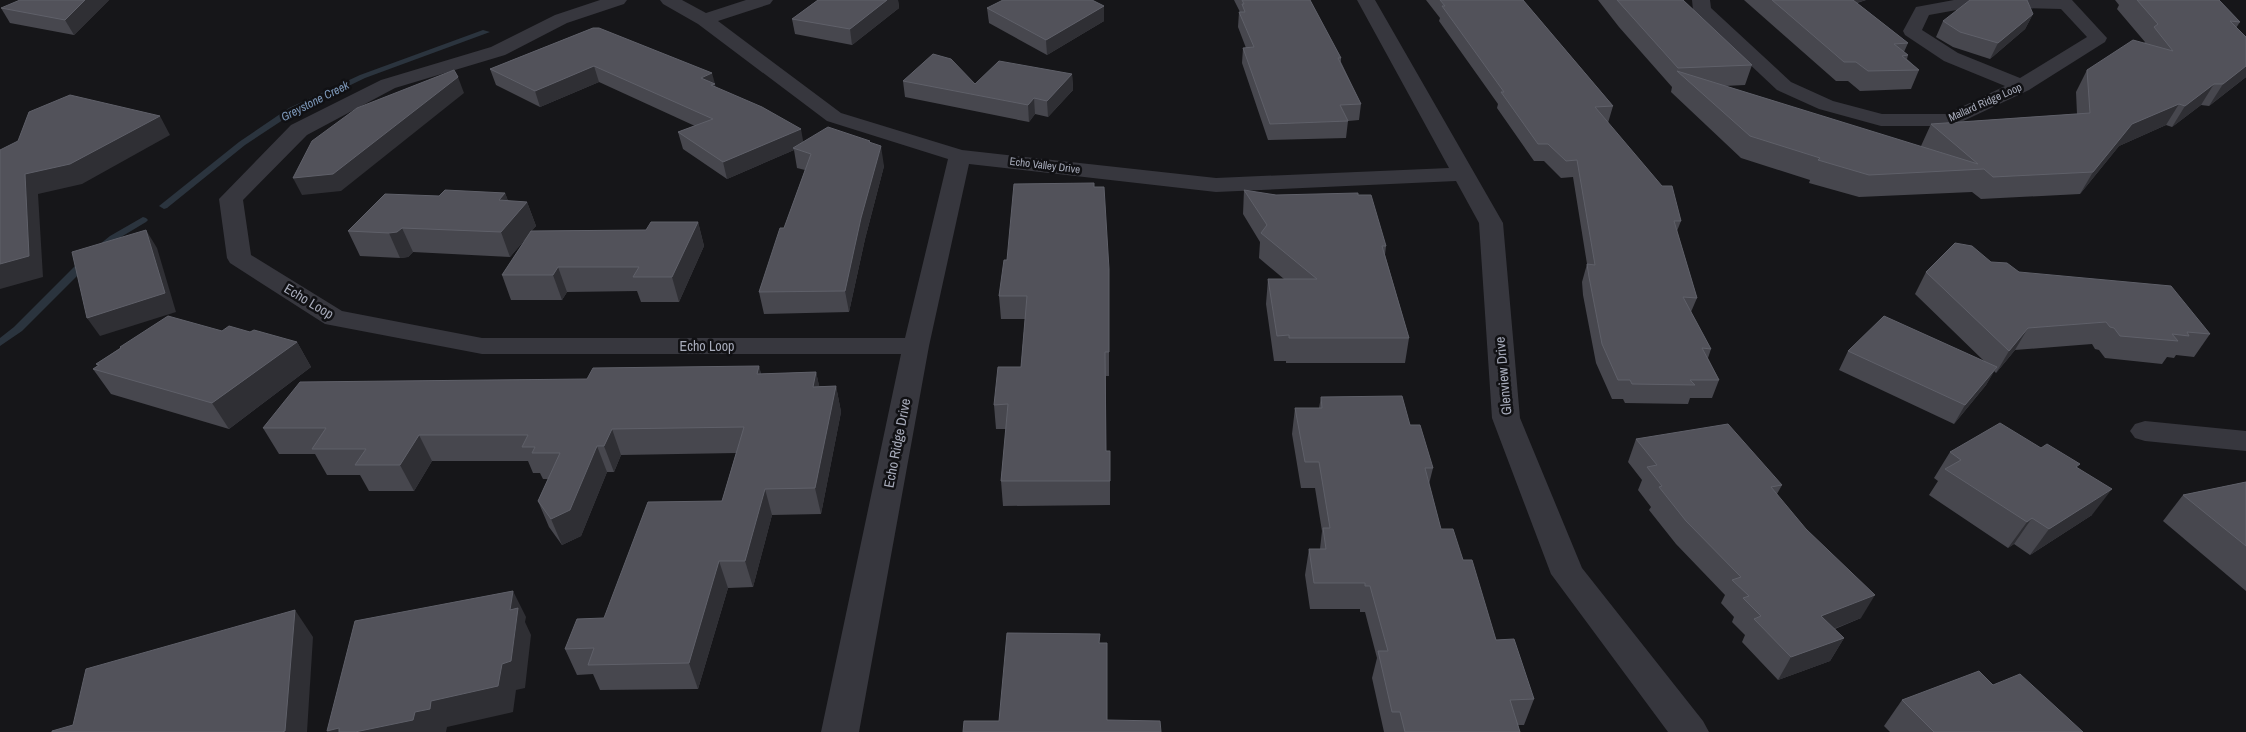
<svg xmlns="http://www.w3.org/2000/svg" width="2246" height="732" font-family="'Archivo Narrow',sans-serif">
  <style>
    .lines { fill: none; stroke-linecap: round; stroke-linejoin: round }
    .stream { fill: #2b343e; fill-rule: evenodd }
    .minor { fill: #37373e; fill-rule: evenodd }
    .wall { fill: #47474e }
    .shaded-wall { fill: #2f2f34 }
    .building { fill: #52525a; stroke: #5f6069 }
    .labels { text-anchor: middle; dominant-baseline: central; stroke-width: 5; stroke-linejoin: round; paint-order: stroke }
    .far-street-label { font-size: 11px; fill: #a7abba; stroke: #111114 }
    .far-water-label { font-size: 12px; font-style: italic; fill: #7b96b7; stroke: #111114 }
    .street-label { font-size: 14px; fill: #a7abba; stroke: #111114 }
  </style>
  <rect width="100%" height="100%" fill="#161619"/>
  <g class="lines">
    <g class="stream">
      <path d="M483,30L490,32L365,78L295,112L245,145L167,208L164,209L159,206L239,142L289,108L360,75Z"/>
      <path d="M143,217L146,218L148,220L146,222L116,240L103,252H95L94,250L95,248L110,236Z"/>
      <path d="M87,257L91,258L92,260L91,262L22,331L0,346V338L14,327L83,258Z"/>
    </g>
    <g class="minor">
      <path d="M600,0H627L624,4L567,23L505,55L395,88L307,135L243,200L251,255L342,311L482,338H905L948,159L827,121L698,24L663,4L660,0H682L706,13L746,0H773L770,4L718,21L841,113L962,150L1216,178L1449,168L1357,0H1375L1503,223L1520,418L1582,568L1703,721L1709,732H1668L1551,574L1492,418L1479,223L1456,181L1216,192L969,164L929,346L859,732H821L901,354H482L325,324L230,263L227,258L219,199L291,125L381,80L491,47L555,15Z"/>
      <path d="M1692,0H1710L1711,8L1791,82L1833,101L1882,114H1947L2005,86L1944,61L1905,35L1903,31L1916,7L1954,0H2072L2107,38L2105,42L2029,90L1957,124L1950,126H1881L1819,109L1777,90L1696,14L1693,10ZM1973,7L2061,9L2087,37L2020,78L1958,53L1922,30L1929,15Z"/>
      <path d="M2145,421L2246,431V451L2145,441L2135,438L2130,431L2135,424Z"/>
    </g>
  </g>
  <g class="wall">
    <path d="M109,0L74,35L10,23L1,8Z"/>
    <path d="M818,0H898L899,8L852,45L795,34L792,19Z"/>
    <path d="M1234,0H1310L1341,58V62L1361,104L1359,120L1348,121L1346,138L1268,140L1242,63L1243,48H1246L1238,27L1239,12H1240Z"/>
    <path d="M1426,0H1523L1613,106L1608,123L1681,221L1677,231L1697,298L1691,312L1711,349L1708,358L1719,380L1712,398H1690L1688,404L1625,403L1623,399H1612L1596,363L1583,295L1582,282L1587,264L1573,177L1561,178L1544,161H1534L1497,108L1498,104L1439,21L1440,18Z"/>
    <path d="M1598,0H1683L1752,65L1745,85L1724,86L1922,147L1921,146L1931,124L2077,114L2076,92L2087,70L2144,43L2145,42L2117,9L2119,5L2115,0H2219L2240,22L2236,28L2246,77L2209,106L2201,105L2172,127L2166,125L2119,146L2080,194L1981,199L1972,192L1859,197L1809,183L1810,180L1741,158L1671,92L1672,87L1619,27Z"/>
    <path d="M1744,0H1866L1857,3L1908,43L1904,52L1908,55L1907,59L1919,70L1911,89L1860,91L1848,81H1836Z"/>
    <path d="M1104,6V21L1047,55L989,23L987,8Z"/>
    <path d="M2033,14L2025,29L1990,59L1953,47L1936,37L1943,21Z"/>
    <path d="M593,28L714,83L715,87L803,142L870,143L884,166L865,239L849,312L764,314L759,292L784,228L805,170L797,168L794,150L727,179L683,149L678,132L695,126L599,82L540,107L496,85L490,69Z"/>
    <path d="M1072,74L1073,90L1048,117L1035,114L1029,122L905,97L903,81L975,84Z"/>
    <path d="M1095,187L1109,293V376H1106V451H1110V505L1003,506L1001,481L1006,429H996L994,405L1021,367L1025,319H1001L999,296L1007,260Z"/>
    <path d="M1244,190L1276,195H1358L1386,246L1385,255L1409,338L1405,363H1286V361H1274L1266,304L1268,279H1284L1259,258L1260,242L1243,214Z"/>
    <path d="M505,193L508,201L527,202L536,226L531,231L646,230L698,222L704,246L679,302H641L637,291L567,292L562,300H511L502,275L528,236L510,257L413,252L408,257L400,258L360,256L348,231L439,196Z"/>
    <path d="M1991,262L2019,272L2210,334L2194,357L2176,355L2174,358L2167,357L2162,364L2105,358L2099,350L2095,349L2092,344L2015,350L1996,373L1994,371L1986,385L1954,424L1839,370L1848,351L1984,361L1915,294L1926,272Z"/>
    <path d="M222,331L250,332L297,342L311,367L229,429L111,394L93,369L98,366L96,364L120,348V347Z"/>
    <path d="M759,366L761,374L816,372L819,386H836L841,412L821,514L772,515L753,587L728,588L698,689L600,690L593,674L577,675L565,649L604,618L722,501L736,453L621,455L614,472H607L581,536L562,545L549,527L538,501L548,479H543L540,473H533L528,461H432L414,491H369L360,475H327L315,454H279L263,428L587,379Z"/>
    <path d="M1321,397L1410,425L1433,468L1429,484L1441,529L1463,560L1496,640L1534,699L1524,725H1518L1520,732H1384L1372,678L1377,658L1365,612H1360V609H1310L1305,575L1309,549H1320L1322,531L1315,488H1301L1292,434L1295,408H1319Z"/>
    <path d="M1636,439L1782,485L1777,494L1861,618L1835,629L1844,638L1830,661L1778,680L1742,642L1745,635L1732,622L1734,617L1721,603L1725,595L1676,544L1649,510L1651,507L1638,490L1642,480L1628,462Z"/>
    <path d="M2041,448L2078,468L2092,515L2030,555L2014,544L2008,548L1929,495L1938,481L1934,478L1950,452Z"/>
    <path d="M2246,482V591L2163,521L2183,495Z"/>
    <path d="M1993,685L2083,732H1890L1884,726L1902,700Z"/>
  </g>
  <g class="shaded-wall">
    <path d="M85,0H109L74,35L65,20Z"/>
    <path d="M887,0H898L899,8L852,45L850,29Z"/>
    <path d="M1837,0H1866L1834,9Z"/>
    <path d="M1104,6V21L1047,55L1046,40Z"/>
    <path d="M2033,14L2025,29L1990,59L1998,43Z"/>
    <path d="M594,66L599,82L540,107L535,91Z"/>
    <path d="M2246,66V77L2209,106L2223,84Z"/>
    <path d="M712,73L715,84L718,100L701,78Z"/>
    <path d="M1072,74L1073,90L1048,117L1047,101Z"/>
    <path d="M458,77L464,93L341,191L302,195L293,178Z"/>
    <path d="M2214,84L2201,105L2172,127L2185,106Z"/>
    <path d="M1034,98L1035,114L1029,122L1028,105Z"/>
    <path d="M2179,104L2166,125L2119,146L2080,194L2093,172L2132,124Z"/>
    <path d="M160,116L170,135L82,184L38,194L43,277L0,289V264L25,174Z"/>
    <path d="M801,129L804,146L793,148L794,150L727,179L723,162Z"/>
    <path d="M881,146L884,166L865,239L849,312L845,291L861,218Z"/>
    <path d="M505,193L514,217L527,202L536,226L510,257L501,232L499,200Z"/>
    <path d="M698,222L704,246L679,302L672,277Z"/>
    <path d="M402,228L413,252L408,257L400,258L389,233Z"/>
    <path d="M146,230L157,248L176,312L100,336L87,318Z"/>
    <path d="M558,267L567,292L562,300L553,275Z"/>
    <path d="M2028,328L2015,350L1996,373L2009,351Z"/>
    <path d="M297,342L311,367L229,429L212,403Z"/>
    <path d="M759,366L765,392L757,374Z"/>
    <path d="M1997,367L1986,385L1954,424L1965,405Z"/>
    <path d="M816,372L822,398L813,387Z"/>
    <path d="M836,386L841,412L821,514L815,488Z"/>
    <path d="M612,429L621,455L614,472L604,446Z"/>
    <path d="M419,435L432,461L414,491L400,465Z"/>
    <path d="M597,446L607,472L581,536L562,545L551,519Z"/>
    <path d="M765,489L772,515L753,587L745,561Z"/>
    <path d="M2112,489L2092,515L2030,555L2049,529Z"/>
    <path d="M2032,518L2014,544L2008,548L2027,522Z"/>
    <path d="M719,561L728,588L698,689L689,663Z"/>
    <path d="M513,591L526,617L525,622L531,635L525,688L516,690L513,712L447,727L446,732H355L415,712L431,701L510,610Z"/>
    <path d="M1875,595L1861,618L1808,639L1821,616Z"/>
    <path d="M295,610L313,637L307,732H282Z"/>
    <path d="M1844,638L1830,661L1778,680L1791,657Z"/>
    <path d="M339,728L342,732H328L327,731Z"/>
  </g>
  <g class="building">
    <path d="M20,0H85L65,20L1,8Z"/>
    <path d="M818,0H887L850,29L792,19Z"/>
    <path d="M1003,0H1092L1104,6L1046,40L987,8Z"/>
    <path d="M1242,0H1310L1341,58H1338L1361,104L1340,105L1348,121L1270,124L1243,48L1254,47L1239,12H1245L1242,4H1244Z"/>
    <path d="M1440,0H1523L1613,106L1595,107L1662,186H1672L1681,221H1674L1697,298L1683,297L1711,349L1702,348L1719,380H1690L1695,385L1632,384L1630,380H1618L1602,344L1589,277L1587,264L1595,265L1577,160L1566,161L1548,144H1538L1501,92H1504L1442,6H1445Z"/>
    <path d="M1617,0H1683L1752,65L1678,68Z"/>
    <path d="M1772,0H1853L1908,43L1894,44L1908,55L1902,56L1919,70L1868,71L1856,62H1844Z"/>
    <path d="M1970,0H2027L2033,14L1998,43L1960,32L1943,21Z"/>
    <path d="M2137,0H2219L2240,22L2230,21L2246,37V66L2223,84H2214L2185,106L2179,104L2132,124L2093,172L1993,177L1984,169L1869,175L1818,160L1820,158L1750,136L1677,71L1978,164L1931,124L2090,113L2087,70L2133,40L2173,51L2154,27L2158,24Z"/>
    <path d="M593,28H599L712,73L701,78L715,84L711,85L762,107L801,129L723,162L678,132L713,119L594,66L535,91L490,69Z"/>
    <path d="M933,54L951,59L975,84L999,61L1072,74L1047,101L1034,98L1028,105L903,81Z"/>
    <path d="M454,70L458,77L333,174L293,178L312,141L357,108Z"/>
    <path d="M70,95L160,116L70,164L25,174L29,256L0,264V150L18,141L29,112Z"/>
    <path d="M828,127L870,141L869,142L881,146L861,218L845,291L759,292L780,228H784L811,154L793,148Z"/>
    <path d="M1094,183V187H1104L1109,269V352H1105L1106,451H1110V481H1001L1008,404L994,405L998,367H1021L1027,296H999L1004,260H1007L1014,184Z"/>
    <path d="M445,190L505,193L499,200L527,202L501,232L402,228L397,232L389,233L348,231L385,194L439,196Z"/>
    <path d="M1244,190L1276,195L1358,193V195H1371L1386,246H1382L1409,338H1289V335L1277,336L1268,279H1317L1261,233L1267,225Z"/>
    <path d="M651,222H698L672,277H633L639,267H558L553,275H502L531,231L646,230Z"/>
    <path d="M146,230L165,293L87,318L72,252Z"/>
    <path d="M1955,243L1972,246L1991,262L2007,263L2019,272L2171,286L2210,334L2187,332L2189,336L2172,334L2178,341L2120,336L2114,328L2110,327L2106,322L2028,328L2009,351L1926,272Z"/>
    <path d="M168,316L222,331L229,326L250,332L254,330L297,342L212,403L93,369L99,365L96,364L121,348L120,347Z"/>
    <path d="M1884,316L1997,367L1965,405L1848,351Z"/>
    <path d="M759,366L757,374L816,372L813,387L836,386L815,488L765,489L745,561H719L689,663L588,665L594,648L565,649L577,619L604,618L648,502L722,501L744,427L612,429L604,446H597L570,510L551,519L538,501L560,453H532L535,447H522L528,435H419L400,465H355L366,449H312L326,428H263L300,382L587,379L593,368Z"/>
    <path d="M1402,396L1410,425H1420L1433,468H1425L1441,529H1453L1463,560H1472L1496,640L1514,639L1534,699L1510,700L1520,732H1405L1400,712H1392L1378,651H1388L1370,586H1365V583H1314L1309,549H1326L1323,528H1330L1319,462H1305L1295,408H1322L1321,397Z"/>
    <path d="M2000,423L2041,448L2047,444L2080,464L2076,467L2112,489L2049,529L2032,518L2027,522L1945,469L1961,460L1950,452Z"/>
    <path d="M1728,424L1782,485L1771,487L1806,529L1875,595L1821,616L1844,638L1791,657L1754,619L1761,616L1743,598L1749,596L1732,580L1741,577L1686,521L1659,487L1662,486L1647,467L1657,465L1636,439Z"/>
    <path d="M2246,482V546L2183,495Z"/>
    <path d="M513,591L510,610L518,608L511,661L502,664L498,686L431,701L430,709L415,712L413,720L355,732H339V728L327,731L355,621Z"/>
    <path d="M295,610L285,731L282,732H52V731L73,725L86,669Z"/>
    <path d="M1007,633L1100,634L1099,643H1107V720L1160,721L1161,732H963L964,721H999Z"/>
    <path d="M1979,671L1993,685L2020,674L2083,732H1934L1902,700Z"/>
  </g>
  <g class="labels">
    <g class="far-street-label">
      <text transform="translate(1985 102) rotate(-24)">Mallard Ridge Loop</text>
      <text transform="translate(1045 165) rotate(7)">Echo Valley Drive</text>
    </g>
    <g class="far-water-label">
      <text transform="translate(315 101) rotate(-27)">Greystone Creek</text>
    </g>
    <g class="street-label">
      <text transform="translate(309 301) rotate(31)">Echo Loop</text>
      <text x="707" y="346">Echo Loop</text>
      <text transform="translate(1503 376) rotate(-95)">Glenview Drive</text>
      <text transform="translate(897 443) rotate(-79)">Echo Ridge Drive</text>
    </g>
  </g>
</svg>
